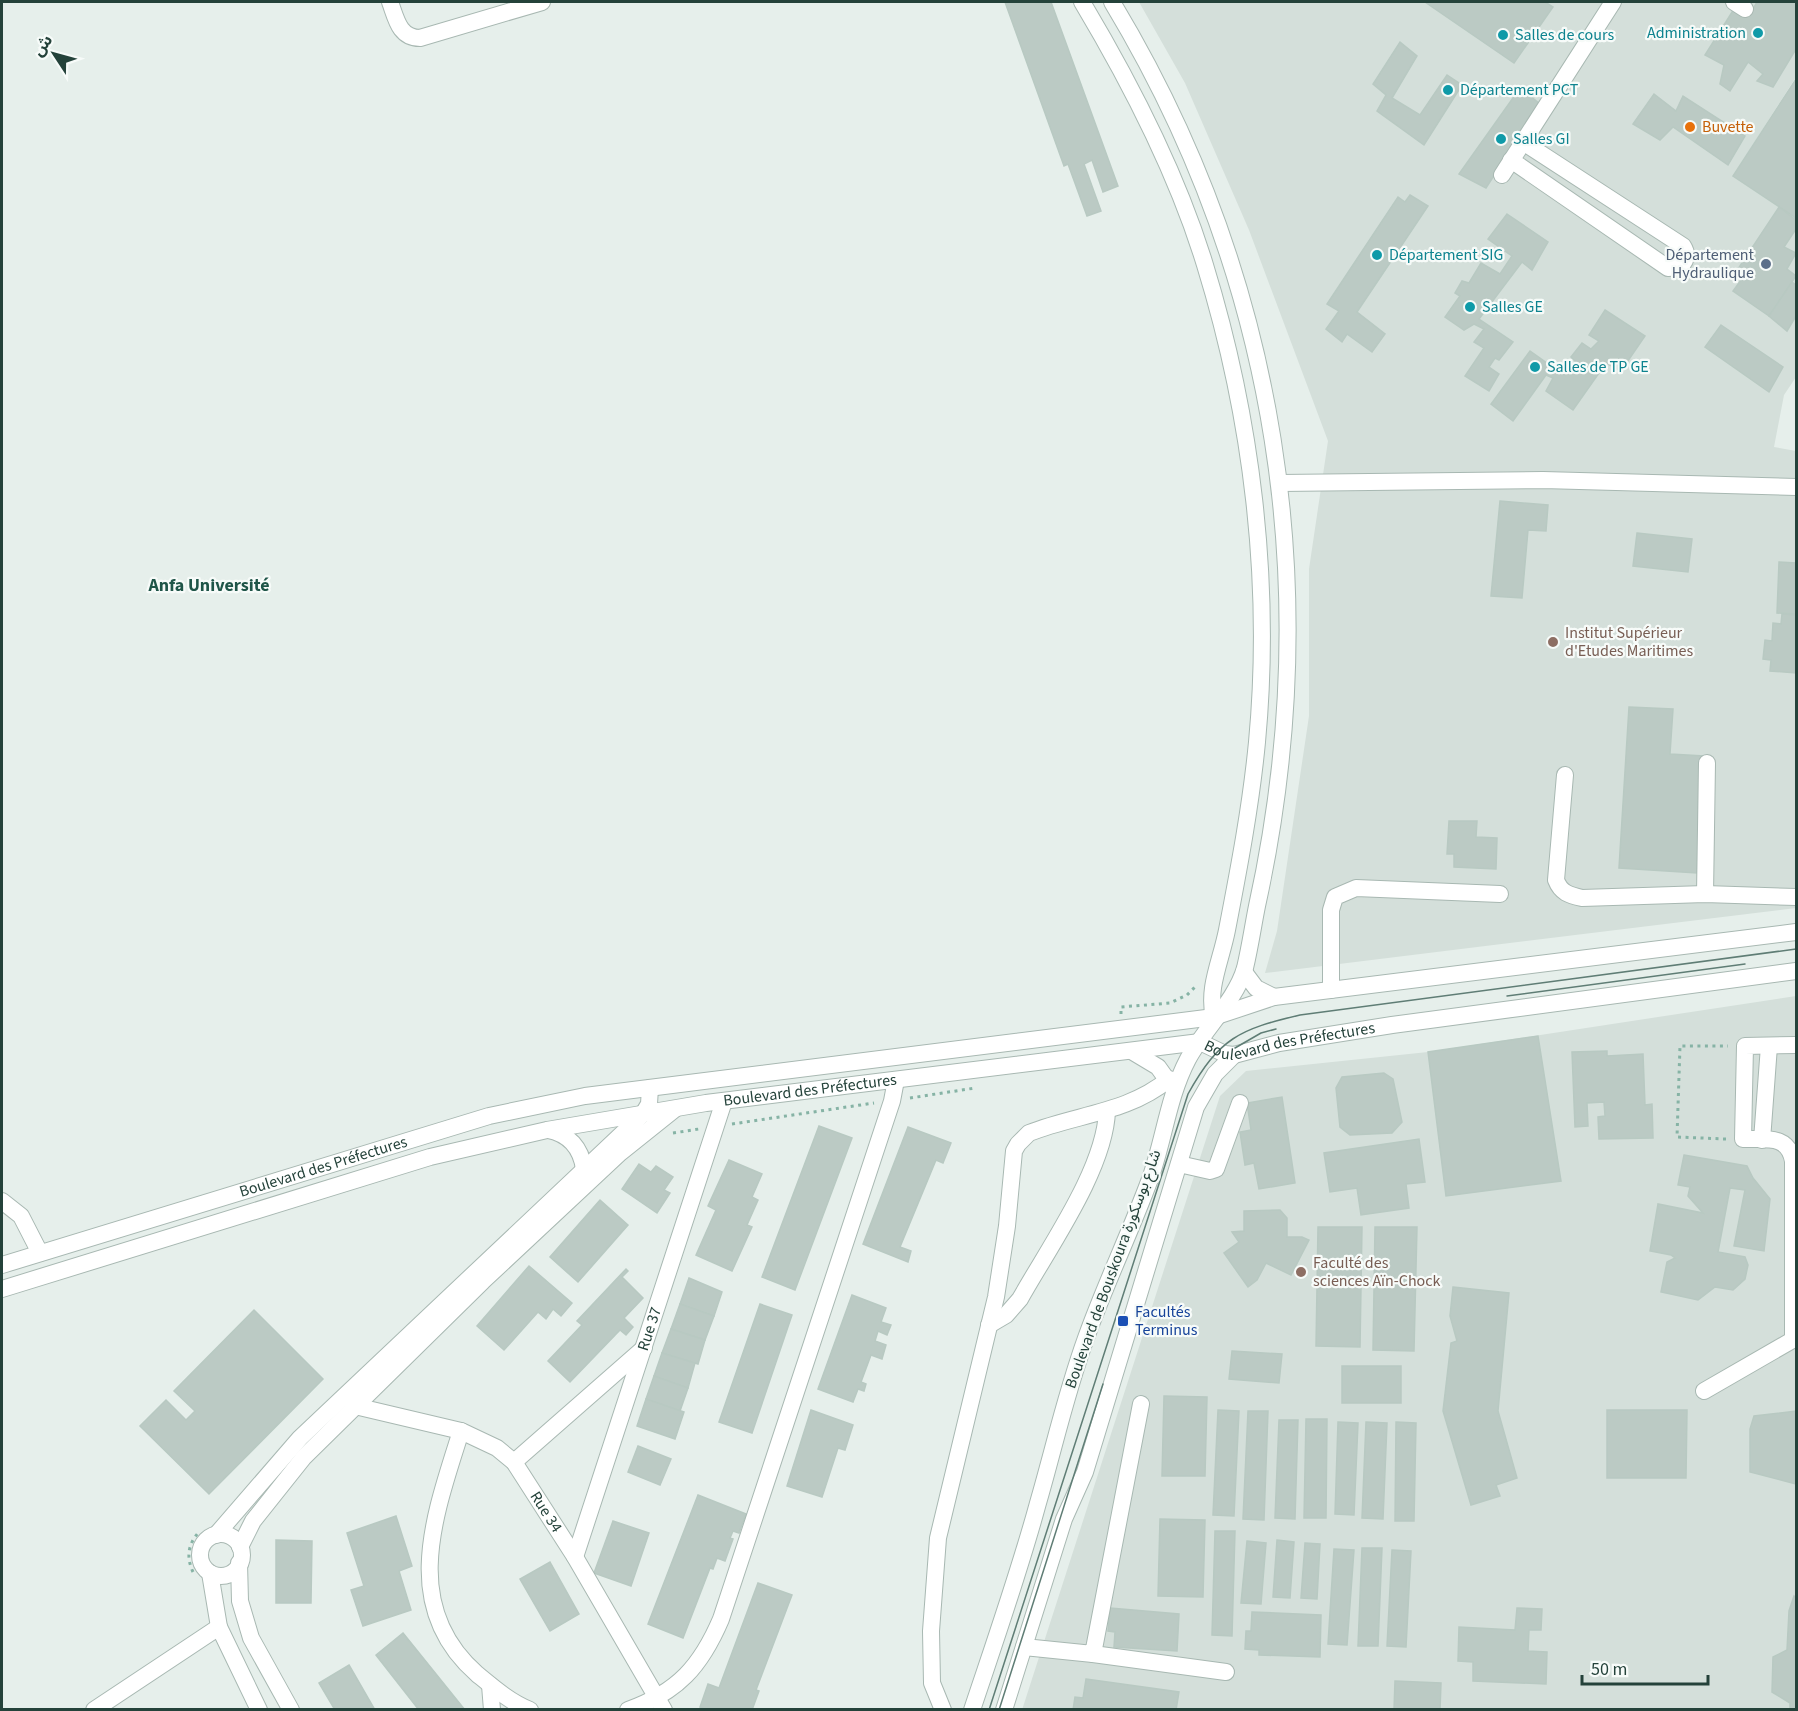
<svg xmlns="http://www.w3.org/2000/svg" width="1798" height="1711" font-family="'Source Sans 3','Noto Sans Arabic',sans-serif">
  <style>
    .built { fill: #d4dfda }
    .building { fill: #bbcac4; stroke: #b8c9c2; stroke-width: 1.5 }
    .lines { fill: none; stroke-linecap: round; stroke-linejoin: round }
    .minor-casing { stroke: #a8b8b2; stroke-width: 18 }
    .path { stroke: #86b3a5; stroke-width: 3; stroke-dasharray: 3 4.5; stroke-linecap: butt }
    .minor { stroke: #fff; stroke-width: 16 }
    .tram { stroke: #5f7d75; stroke-width: 1.5 }
    .culture-dot { fill: #0f9aa8; stroke: #f7fbf9; stroke-width: 2 }
    .food-dot { fill: #e8710a; stroke: #f7fbf9; stroke-width: 2 }
    .service-dot { fill: #5c6f8a; stroke: #f7fbf9; stroke-width: 2 }
    .education-dot { fill: #8d6e63; stroke: #f7fbf9; stroke-width: 2 }
    .transit-dot { fill: #1a4fb4; stroke: #f7fbf9; stroke-width: 2 }
    .labels { text-anchor: middle; dominant-baseline: central; stroke-width: 4.5; stroke-linejoin: round; paint-order: stroke }
    .culture-label { font-size: 16px; fill: #0d838f; stroke: #f7fbf9; text-anchor: start }
    .food-label { font-size: 16px; fill: #c56008; stroke: #f7fbf9; text-anchor: start }
    .service-label { font-size: 16px; fill: #4e5e75; stroke: #f7fbf9; text-anchor: end }
    .education-label { font-size: 16px; fill: #785e54; stroke: #f7fbf9; text-anchor: start }
    .street-label { font-size: 16px; fill: #24423a; stroke: #f7fbf9 }
    .transit-label { font-size: 16px; fill: #164399; stroke: #f7fbf9; text-anchor: start }
    .neighbourhood-label { font-size: 18px; font-weight: bold; fill: #1f5548; stroke: #f7fbf9 }
  </style>
  <rect width="100%" height="100%" fill="#e6efeb"/>
  <g class="built">
    <path d="M1139,2H1796V77L1736,171L1796,213V377L1784,395L1774,447L1796,451V908L1265,973L1277,931L1309,716V569L1328,441L1249,230L1185,83Z"/>
    <path d="M1796,996V1709L1022,1710L1220,1096L1246,1071L1428,1052Z"/>
  </g>
  <g class="building">
    <path d="M1005,2H1051L1118,186L1103,192L1092,160L1084,164L1101,211L1087,216L1068,164L1064,166Z"/>
    <path d="M1425,2H1545L1553,7L1514,63Z"/>
    <path d="M1757,2H1796V49L1773,87L1757,81L1763,74L1748,62L1730,91L1720,84L1724,65L1705,55L1734,9L1749,16Z"/>
    <path d="M1400,42L1417,56L1392,98L1420,115L1447,75L1462,85L1424,145L1377,111L1386,95L1373,84Z"/>
    <path d="M1796,79V218L1733,176Z"/>
    <path d="M1520,88L1540,104L1486,188L1459,174Z"/>
    <path d="M1654,94L1676,111L1683,96L1745,136L1728,165L1673,127L1660,140L1633,124Z"/>
    <path d="M1410,195L1428,206L1357,312L1385,334L1372,352L1347,334L1342,342L1326,329L1339,311L1327,304L1398,197L1405,202Z"/>
    <path d="M1779,207L1796,220V229L1784,247L1796,253L1787,269L1796,276L1769,316L1733,291L1744,276L1736,272Z"/>
    <path d="M1507,214L1548,242L1532,270L1522,262L1479,319L1513,342L1499,360L1495,358L1489,367L1499,374L1489,391L1465,376L1484,348L1474,342L1484,329L1474,324L1464,330L1445,317L1460,296L1455,293L1462,281L1469,283L1481,263L1500,274L1512,256L1488,239Z"/>
    <path d="M1792,282L1796,285V316L1787,331L1769,316Z"/>
    <path d="M1605,310L1645,336L1621,371L1606,363L1573,410L1546,391L1553,378L1546,375L1513,421L1491,404L1530,351L1564,375L1576,362L1571,357L1582,343L1591,349L1599,341L1589,335Z"/>
    <path d="M1721,325L1783,367L1769,392L1705,347Z"/>
    <path d="M1500,501L1548,505L1546,531L1528,530L1522,598L1491,596Z"/>
    <path d="M1637,533L1692,539L1688,572L1633,566Z"/>
    <path d="M1779,562L1796,563V614L1777,613Z"/>
    <path d="M1782,614L1796,615V673L1770,671L1771,660L1763,659L1765,640L1772,641L1773,623L1781,624Z"/>
    <path d="M1629,707L1673,709L1670,754L1704,756L1697,873L1619,868Z"/>
    <path d="M1449,821H1477L1476,837L1497,838L1496,869L1454,867V854H1447Z"/>
    <path d="M1538,1036L1561,1181L1446,1196L1428,1052Z"/>
    <path d="M1607,1051V1056L1643,1054L1645,1105L1652,1104L1653,1138L1599,1139L1598,1117L1605,1116L1604,1102L1587,1103L1588,1126L1575,1127L1572,1052Z"/>
    <path d="M1384,1073L1393,1079L1402,1122L1392,1133L1350,1135L1340,1127L1336,1088L1342,1077Z"/>
    <path d="M1282,1097L1295,1183L1259,1189L1254,1163L1245,1165L1240,1132L1251,1130L1247,1103Z"/>
    <path d="M819,1126L852,1138L795,1290L762,1277Z"/>
    <path d="M908,1127L951,1143L943,1163L936,1160L900,1247L911,1251L908,1262L863,1244Z"/>
    <path d="M1419,1139L1425,1182L1406,1184L1409,1208L1361,1215L1357,1188L1330,1192L1324,1153Z"/>
    <path d="M1684,1155L1747,1166L1753,1178L1770,1199L1764,1251L1734,1246L1745,1190L1730,1188L1718,1252L1745,1257L1748,1265L1745,1279L1733,1290L1715,1287L1698,1300L1661,1292L1667,1262L1675,1258L1671,1255L1650,1251L1658,1204L1703,1213L1688,1196L1690,1187L1678,1185Z"/>
    <path d="M729,1160L762,1174L752,1197L758,1200L747,1225L752,1227L732,1271L696,1255L716,1210L708,1206Z"/>
    <path d="M639,1164L651,1172L656,1166L673,1177L664,1190L670,1193L657,1213L622,1189Z"/>
    <path d="M600,1200L628,1225L578,1282L550,1257Z"/>
    <path d="M1280,1210L1287,1218V1237H1302L1309,1240L1291,1275L1266,1263L1257,1280L1248,1287L1224,1253L1239,1242L1232,1232L1244,1231V1211Z"/>
    <path d="M1318,1227H1362L1360,1347L1316,1346Z"/>
    <path d="M1375,1227H1417L1414,1351L1373,1350Z"/>
    <path d="M529,1266L572,1303L561,1316L553,1309L546,1319L538,1312L504,1350L477,1326Z"/>
    <path d="M626,1269L628,1271L622,1277L643,1298L624,1318L633,1327L626,1335L620,1330L570,1382L548,1361L582,1325L577,1321Z"/>
    <path d="M689,1278L722,1292L714,1316L680,1304Z"/>
    <path d="M1453,1287L1509,1293L1498,1411L1517,1478L1496,1485L1500,1496L1471,1505L1443,1411L1451,1343L1457,1341L1450,1316Z"/>
    <path d="M852,1295L886,1308L881,1322L891,1325L887,1335L878,1331L875,1341L886,1345L882,1359L871,1355L861,1382L866,1384L864,1391L858,1389L853,1402L818,1389Z"/>
    <path d="M680,1304L714,1316L705,1340L671,1329Z"/>
    <path d="M760,1304L792,1315L752,1433L719,1422Z"/>
    <path d="M254,1310L323,1379L209,1494L140,1426L166,1400L186,1420L195,1411L174,1391Z"/>
    <path d="M671,1329L705,1340L698,1364L662,1353Z"/>
    <path d="M1232,1351L1282,1354L1279,1383L1229,1379Z"/>
    <path d="M662,1353L695,1363L688,1388L654,1376Z"/>
    <rect x="1342" y="1366" width="59" height="37"/>
    <path d="M654,1376L688,1388L680,1411L646,1399Z"/>
    <path d="M1164,1396L1207,1397L1205,1476H1162Z"/>
    <path d="M646,1399L684,1412L675,1439L637,1426Z"/>
    <path d="M811,1410L853,1425L845,1450L838,1448L822,1497L787,1486Z"/>
    <path d="M1218,1410L1239,1411L1234,1516L1213,1515Z"/>
    <path d="M1607,1410H1687L1686,1478H1607Z"/>
    <path d="M1248,1411H1268L1264,1520L1243,1519Z"/>
    <path d="M1796,1411V1484L1750,1472V1429L1754,1416Z"/>
    <path d="M1306,1419H1327L1326,1518H1304Z"/>
    <path d="M1279,1420H1298L1295,1519L1275,1518Z"/>
    <path d="M1338,1422L1358,1423L1354,1515L1335,1514Z"/>
    <path d="M1366,1422L1387,1423L1383,1519L1362,1518Z"/>
    <path d="M1396,1422L1416,1423L1414,1521H1395Z"/>
    <path d="M638,1446L671,1459L660,1485L628,1472Z"/>
    <path d="M698,1495L746,1514L739,1533L733,1531L730,1538L733,1539L725,1561L717,1558L713,1569L710,1568L683,1638L648,1624Z"/>
    <path d="M396,1516L412,1566L399,1571L411,1610L363,1626L351,1590L364,1586L347,1533Z"/>
    <path d="M1160,1519L1205,1520L1203,1597L1158,1596Z"/>
    <path d="M613,1521L649,1533L631,1586L594,1573Z"/>
    <path d="M1215,1531H1235L1232,1636L1212,1635Z"/>
    <path d="M276,1540L312,1541L311,1603H276Z"/>
    <path d="M1277,1540L1294,1542L1290,1598L1273,1597Z"/>
    <path d="M1247,1541L1266,1543L1261,1604L1241,1603Z"/>
    <path d="M1305,1543L1320,1544L1317,1599L1301,1598Z"/>
    <path d="M1362,1548H1382L1378,1646H1358Z"/>
    <path d="M1334,1549L1354,1550L1347,1645L1328,1644Z"/>
    <path d="M1392,1550L1411,1551L1406,1647L1387,1646Z"/>
    <path d="M550,1562L579,1614L550,1631L520,1579Z"/>
    <path d="M758,1583L792,1595L756,1690L759,1691L752,1710H707L700,1707L708,1684L719,1688Z"/>
    <path d="M1794,1596L1796,1598V1710H1790V1703L1772,1692L1773,1657L1787,1650L1789,1611Z"/>
    <path d="M1110,1608L1179,1614L1177,1651L1114,1647L1115,1632L1108,1631Z"/>
    <path d="M1517,1608L1542,1609L1541,1630H1529L1528,1651L1547,1652L1546,1684L1473,1681V1662L1458,1661L1459,1627L1515,1630Z"/>
    <path d="M1252,1612L1321,1615L1320,1657L1259,1655V1650L1245,1649L1246,1631H1251Z"/>
    <path d="M403,1633L465,1710H419L376,1655Z"/>
    <path d="M349,1665L375,1710H335L319,1683Z"/>
    <path d="M1086,1679L1179,1692L1176,1710H1073L1075,1697L1083,1698Z"/>
    <path d="M1395,1681L1441,1683L1440,1710H1394Z"/>
  </g>
  <g class="lines">
    <defs>
      <g id="minor">
        <path d="M390,2C396,18 399,38 420,38L542,2"/>
        <path d="M1082,2C1131,84 1177,173 1205,265C1252,418 1272,582 1257,742C1251,805 1239,868 1227,930C1221,961 1207,988 1214,1017"/>
        <path d="M1734,2L1745,9"/>
        <path d="M1511,160L1668,268L1680,267C1687,260 1688,254 1683,246L1523,142"/>
        <path d="M1502,175L1613,2"/>
        <path d="M1280,483L1543,480L1796,487"/>
        <path d="M1565,775L1556,880C1561,893 1569,895 1582,898L1705,894L1796,897"/>
        <path d="M1705,894L1707,763"/>
        <path d="M1244,972L1256,988L1274,997"/>
        <path d="M1331,990V910L1335,897L1356,888L1500,894"/>
        <path d="M1133,1052L1158,1067L1173,1088"/>
        <path d="M548,1130C569,1134 581,1148 584,1169"/>
        <path d="M1762,1140L1769,1046"/>
        <path d="M1179,1164L1210,1171L1216,1169L1240,1103"/>
        <path d="M2,1201L21,1216L40,1253"/>
        <path id="s1" d="M2,1265L489,1116L585,1096L1214,1017L1274,997L1796,932"/>
        <path id="s2" d="M2,1289L430,1157L547,1130L706,1103L1200,1042L1225,1054L1234,1055L1279,1043L1392,1025L1796,971"/>
        <path d="M989,1325L1006,1315L1020,1299C1049,1247 1105,1169 1107,1111"/>
        <path d="M1793,1340V1161C1788,1134 1766,1140 1743,1139L1745,1046L1796,1045"/>
        <path d="M1704,1391L1796,1338"/>
        <path id="s3" d="M355,1406L461,1431L497,1448L514,1462L575,1557L664,1710"/>
        <path d="M461,1431C435,1514 399,1606 477,1674C494,1688 510,1702 530,1710"/>
        <path d="M514,1462L644,1348"/>
        <circle cx="221" cy="1555" r="21"/>
        <path d="M216,1535L300,1438L643,1114L649,1104L650,1088"/>
        <path d="M240,1547L253,1521L304,1457L483,1281L620,1153L675,1109"/>
        <path id="s4" d="M575,1557L724,1101"/>
        <path d="M239,1563L240,1601L251,1638L291,1710"/>
        <path d="M210,1573L219,1627L259,1710"/>
        <path d="M1024,1647L1093,1654L1141,1404"/>
        <path d="M1093,1654L1226,1672"/>
        <path d="M490,1685L492,1710"/>
        <path d="M94,1710L219,1627"/>
        <path d="M628,1710C678,1692 701,1666 721,1619L892,1101L896,1080"/>
        <path d="M943,1710L932,1683L931,1631L938,1538L996,1297L1007,1226L1014,1151L1018,1144L1029,1133C1077,1114 1128,1113 1169,1079"/>
        <path d="M972,1710C995,1641 1019,1573 1038,1503C1054,1448 1066,1393 1086,1338C1105,1285 1130,1233 1150,1179C1164,1140 1168,1097 1188,1059C1204,1029 1236,1000 1245,968C1250,947 1253,926 1257,906C1326,592 1278,277 1112,2"/>
        <path d="M1004,1710L1064,1519L1085,1472L1196,1107L1215,1074L1234,1055"/>
      </g>
    </defs>
    <use href="#minor" class="minor-casing"/>
    <g class="path">
      <path d="M1121,1014V1007L1170,1003L1187,995L1197,985"/>
      <path d="M910,1098L975,1088"/>
      <path d="M732,1124L874,1103"/>
      <path d="M673,1133L699,1129"/>
      <path d="M1726,1139L1677,1137L1680,1046H1728"/>
      <path d="M193,1572C186,1557 188,1544 199,1532"/>
    </g>
    <use href="#minor" class="minor"/>
    <g class="tram">
      <path d="M1507,996L1745,964"/>
      <path d="M1235,1048L1261,1033L1276,1029"/>
      <path d="M989,1710L1188,1094C1219,1038 1240,1029 1300,1015L1796,949"/>
      <path d="M999,1710L1103,1384"/>
    </g>
  </g>
  <g class="culture-dot">
    <circle cx="1758" cy="33" r="6"/>
    <circle cx="1503" cy="35" r="6"/>
    <circle cx="1448" cy="90" r="6"/>
    <circle cx="1501" cy="139" r="6"/>
    <circle cx="1377" cy="255" r="6"/>
    <circle cx="1470" cy="307" r="6"/>
    <circle cx="1535" cy="367" r="6"/>
  </g>
  <circle class="food-dot" cx="1690" cy="127" r="6"/>
  <circle class="service-dot" cx="1766" cy="264" r="6"/>
  <g class="education-dot">
    <circle cx="1553" cy="642" r="6"/>
    <circle cx="1301" cy="1272" r="6"/>
  </g>
  <rect class="transit-dot" x="1117" y="1315" width="12" height="12" rx="3"/>
  <g class="labels">
    <g class="culture-label">
      <text x="1746" y="33" text-anchor="end">Administration</text>
      <text x="1515" y="35">Salles de cours</text>
      <text x="1460" y="90">Département PCT</text>
      <text x="1513" y="139">Salles GI</text>
      <text x="1389" y="255">Département SIG</text>
      <text x="1482" y="307">Salles GE</text>
      <text x="1547" y="367">Salles de TP GE</text>
    </g>
    <g class="food-label">
      <text x="1702" y="127">Buvette</text>
    </g>
    <g class="service-label">
      <text x="1754" y="255">Département<tspan x="1754" dy="18">Hydraulique</tspan></text>
    </g>
    <g class="education-label">
      <text x="1565" y="633">Institut Supérieur<tspan x="1565" dy="18">d'Etudes Maritimes</tspan></text>
      <text x="1313" y="1263">Faculté des<tspan x="1313" dy="18">sciences Aïn-Chock</tspan></text>
    </g>
    <g class="street-label">
      <text stroke="none"><textPath href="#s2" startOffset="1320">Boulevard des Préfectures</textPath></text>
      <text stroke="none"><textPath href="#s2" startOffset="834">Boulevard des Préfectures</textPath></text>
      <text stroke="none"><textPath href="#s1" startOffset="336">Boulevard des Préfectures</textPath></text>
      <text transform="translate(1113 1269) rotate(-70)">Boulevard de Bouskoura شارع بوسكورة</text>
      <text stroke="none"><textPath href="#s4" startOffset="240">Rue 37</textPath></text>
      <text stroke="none"><textPath href="#s3" startOffset="230">Rue 34</textPath></text>
    </g>
    <g class="transit-label">
      <text x="1135" y="1312">Facultés<tspan x="1135" dy="18">Terminus</tspan></text>
    </g>
    <g class="neighbourhood-label">
      <text x="209" y="585">Anfa Université</text>
    </g>
  </g>
  <rect width="1798" height="1711" fill="none" stroke="#24423a" stroke-width="6"/>
  <g transform="translate(54 54) rotate(306)" stroke="#f7fbf9" stroke-width="4.5" paint-order="stroke">
  <path d="M0-4.5L10 22L0 15L-10 22Z" fill="#24423a"/>
  <text y="-9" font-size="16" font-weight="bold" text-anchor="middle" fill="#24423a">ش</text>
  </g>
  <path d="M1582 1675v9h126v-9" fill="none" stroke="#24423a" stroke-width="3"/>
  <text x="1591" y="1675" font-size="18" fill="#24423a" stroke="#f7fbf9" stroke-width="4.5" paint-order="stroke">50 m</text>
</svg>
